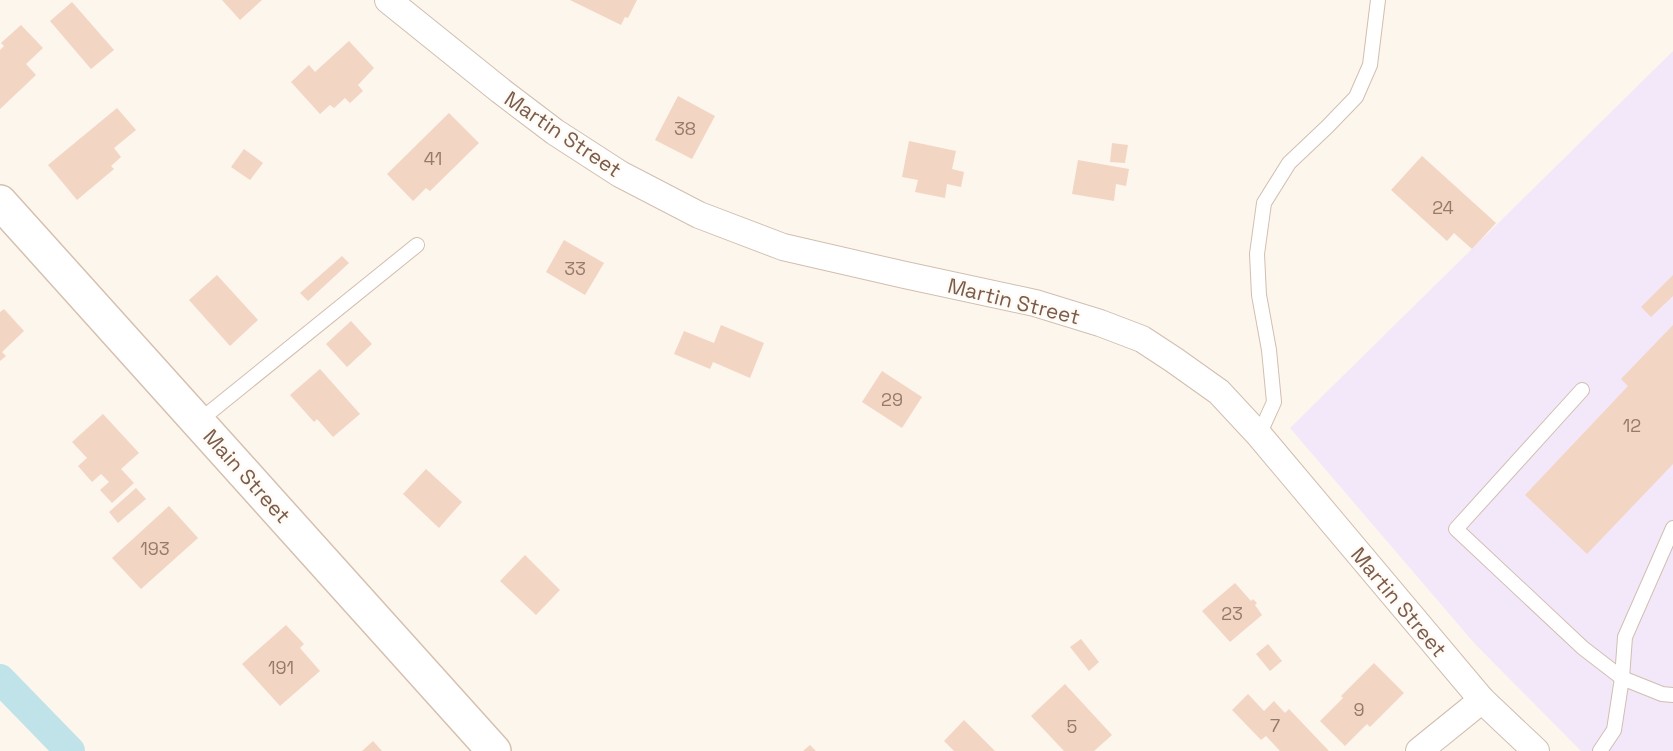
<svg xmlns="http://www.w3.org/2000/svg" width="1673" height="751" font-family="'Space Grotesk',sans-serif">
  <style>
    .education { fill: #f3e8fa }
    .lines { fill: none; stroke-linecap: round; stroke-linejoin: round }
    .canal { stroke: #bfe3e8; stroke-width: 30 }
    .building { fill: #f3d5c3 }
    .service-casing { stroke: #d1beb0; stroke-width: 16 }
    .minor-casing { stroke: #d1beb0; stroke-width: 28 }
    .secondary-casing { stroke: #d6c0b0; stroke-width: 36 }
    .service { stroke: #fff; stroke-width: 14 }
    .minor { stroke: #fff; stroke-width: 26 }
    .secondary { stroke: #fff; stroke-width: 33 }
    .labels { text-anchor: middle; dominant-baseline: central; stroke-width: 4.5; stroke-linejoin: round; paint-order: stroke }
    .number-label { font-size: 18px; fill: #987a6a }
    .street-label { font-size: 21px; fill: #7a5c4d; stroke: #fffaf3 }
  </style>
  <rect width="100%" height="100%" fill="#fdf6ec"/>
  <path class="education" d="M1673,51V751H1581L1475,644L1290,428Z"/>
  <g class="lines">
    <path class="canal" d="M0,679L70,751"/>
  </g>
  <g class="building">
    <path d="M222,0H262L240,20Z"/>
    <path d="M570,0H637L628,18L625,17L621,25Z"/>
    <path d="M72,2L114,50L91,69L50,21Z"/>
    <path d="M21,25L43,48L26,64L36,75L0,109V50L4,46L1,43Z"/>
    <path d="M349,41L374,68L358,85L363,91L350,103L345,98L334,108L330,105L320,114L291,82L309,65L315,72Z"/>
    <path d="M678,96L715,116L692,159L655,140Z"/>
    <path d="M117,108L136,130L114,148L121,157L111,166L114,169L77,200L48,165Z"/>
    <path d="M449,113L479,143L430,191L426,188L413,201L387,174Z"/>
    <path d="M909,141L956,151L952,169L964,172L961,187L947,184L945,198L915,192L918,180L902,177Z"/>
    <path d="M1112,143L1128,145L1125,163L1110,162Z"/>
    <path d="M244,149L263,163L250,180L231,167Z"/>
    <path d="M1422,156L1496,223L1472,249L1454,233L1447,241L1391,190Z"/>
    <path d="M1078,160L1129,169L1126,186L1116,184L1114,201L1072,194Z"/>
    <path d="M564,240L604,263L585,295L546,272Z"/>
    <path d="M342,256L349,263L308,301L300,293Z"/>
    <path d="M217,275L258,320L230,346L189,300Z"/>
    <path d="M1673,275V296L1651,317L1641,307Z"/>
    <path d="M4,309L24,331L2,352L6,356L0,361V312Z"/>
    <path d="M351,321L372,344L347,367L326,344Z"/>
    <path d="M721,325L764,343L750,378L713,362L710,369L674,354L684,331L714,343Z"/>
    <path d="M1673,325V464L1587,554L1525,495L1628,386L1621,379Z"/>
    <path d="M320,369L360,414L333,437L317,419L314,422L290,395Z"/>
    <path d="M882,371L922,397L902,428L862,402Z"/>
    <path d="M103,414L139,453L121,469L134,483L112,503L100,490L109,482L101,474L92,482L78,466L87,458L72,442Z"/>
    <path d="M426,469L462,502L439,528L403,494Z"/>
    <path d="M136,488L146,499L118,523L109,512Z"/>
    <path d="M169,506L198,538L141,589L112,558Z"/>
    <path d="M525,555L560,590L536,615L500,581Z"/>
    <path d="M1235,583L1251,601L1253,599L1257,603L1255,605L1262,615L1230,642L1202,611Z"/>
    <path d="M286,625L304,644L300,648L320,671L280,706L242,664Z"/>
    <path d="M1081,639L1099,662L1089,671L1070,647Z"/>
    <path d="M1268,644L1282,661L1270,671L1256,654Z"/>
    <path d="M1374,663L1404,693L1370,727L1367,724L1345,746L1320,721L1343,698L1341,696Z"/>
    <path d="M1065,684L1112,735L1094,751H1064L1031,716Z"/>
    <path d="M1248,694L1264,711L1274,701L1285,713L1289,709L1329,751H1280L1266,736L1261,740L1232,710Z"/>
    <path d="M964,720L995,751H954L944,741Z"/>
    <path d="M373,741L382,751H362Z"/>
    <path d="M810,745L816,751H803Z"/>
  </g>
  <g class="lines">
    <defs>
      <g id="service">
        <path d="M1582,390L1456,529L1583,648L1622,678"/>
        <path d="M199,421L417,245"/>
        <path d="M1259,435L1274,402L1269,350L1259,295L1257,254L1264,203L1289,163L1327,127L1356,97L1370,65L1378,0"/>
        <path d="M1622,678L1625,637L1673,528"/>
        <path d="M1600,751L1614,730L1622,678L1662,694L1673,695"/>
      </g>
      <g id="minor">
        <path d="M388,0L501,91L555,132L620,174L699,215L783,247L905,275L1035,303L1100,323L1142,339L1174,360L1219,392L1259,435L1482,700L1536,751"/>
        <path d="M1419,751L1482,700"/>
      </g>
      <path id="secondary" d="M0,202L494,751"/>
    </defs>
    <use href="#service" class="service-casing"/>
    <use href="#minor" class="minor-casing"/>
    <use href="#secondary" class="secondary-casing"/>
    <use href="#service" class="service"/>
    <use href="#minor" class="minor"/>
    <use href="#secondary" class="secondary"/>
  </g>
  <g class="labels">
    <g class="number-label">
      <text x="685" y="128">38</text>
      <text x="433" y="158">41</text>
      <text x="1443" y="207">24</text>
      <text x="575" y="268">33</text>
      <text x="892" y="399">29</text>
      <text x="1632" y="425">12</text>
      <text x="155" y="548">193</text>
      <text x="1232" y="613">23</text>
      <text x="281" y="667">191</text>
      <text x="1359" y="709">9</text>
      <text x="1275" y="725">7</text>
      <text x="1072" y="726">5</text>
    </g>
    <g class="street-label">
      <text transform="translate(563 134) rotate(34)">Martin Street</text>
      <text transform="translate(1014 301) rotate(14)">Martin Street</text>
      <text transform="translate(247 476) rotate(48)">Main Street</text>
      <text transform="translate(1399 602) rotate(50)">Martin Street</text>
    </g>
  </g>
</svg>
